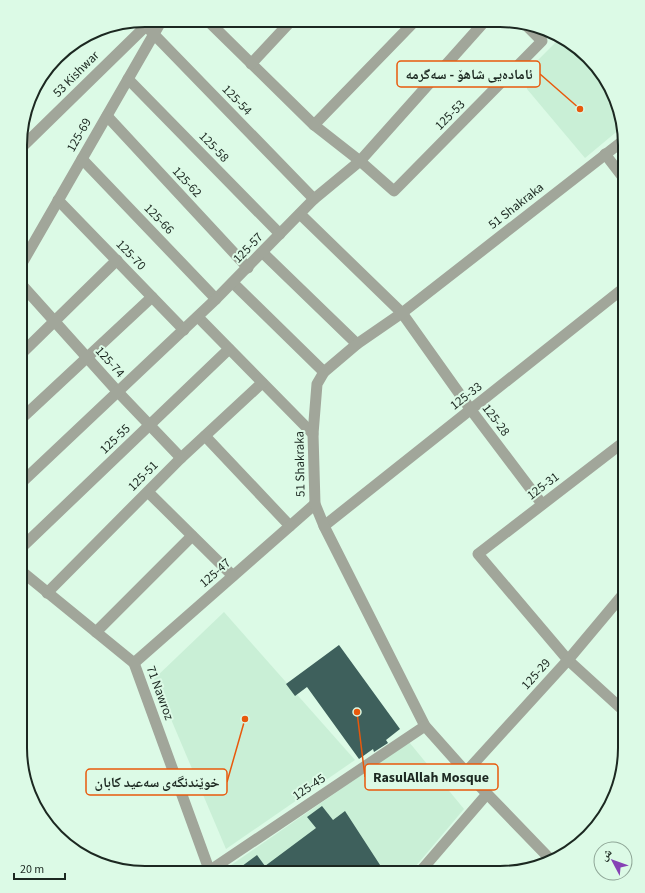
<svg xmlns="http://www.w3.org/2000/svg" width="645" height="893" font-family="'Source Sans 3','Noto Naskh Arabic',sans-serif">
  <style>
    .built { fill: #c9efd6 }
    .building { fill: #3e605c }
    .lines { fill: none; stroke-linecap: round; stroke-linejoin: round }
    .minor { stroke: #a1a69a; stroke-width: 11 }
    .tertiary { stroke: #a1a69a; stroke-width: 11 }
    .labels { text-anchor: middle; dominant-baseline: central; stroke-width: 4; stroke-linejoin: round; paint-order: stroke }
    .street-label { font-size: 13px; fill: #1c2821; stroke: #dcfae6 }
    .rim { fill: none; stroke: #1c2821; stroke-width: 2 }
    .leader { fill: none; stroke: #e8590c; stroke-width: 1.5 }
    .callout-dot { fill: #e8590c; stroke: #dcfae6; stroke-width: 1.5 }
    .callout { fill: #dcfae6; stroke: #e8590c; stroke-width: 1.5 }
    .callout-label { font-size: 14px; text-anchor: middle; font-weight: bold; fill: #1c2821 }
  </style>
  <rect width="100%" height="100%" fill="#dcfae6"/>
  <g class="built">
    <path d="M548,34L576,46L612,90L621,128L585,158L527,89L526,72L556,42Z"/>
    <path d="M224,612L355,760L226,849L154,679Z"/>
    <path d="M409,742L464,809L410,873L226,872L224,870Z"/>
  </g>
  <g class="building">
    <path d="M339,645L400,729L386,740L388,743L374,752L373,749L359,759L307,687L295,696L286,684Z"/>
    <path d="M322,806L333,820L345,811L382,868L374,873L234,872L257,855L265,866L316,828L307,817Z"/>
  </g>
  <g class="lines">
    <g class="minor">
      <path d="M207,20L314,125L360,161L394,191L542,41L526,25"/>
      <path d="M141,21L314,199"/>
      <path d="M251,64L292,20"/>
      <path d="M128,79L280,234"/>
      <path d="M107,116L248,268"/>
      <path d="M314,125L415,21"/>
      <path d="M21,148L152,20"/>
      <path d="M605,154L625,180"/>
      <path d="M82,159L216,299"/>
      <path d="M58,200L184,330"/>
      <path d="M300,214L402,313L471,410L542,504"/>
      <path d="M263,253L357,344"/>
      <path d="M21,265L162,20"/>
      <path d="M233,283L324,372"/>
      <path d="M21,284L118,392L181,458"/>
      <path d="M198,317L313,434"/>
      <path d="M21,354L117,260"/>
      <path d="M21,419L152,297"/>
      <path d="M205,436L290,526"/>
      <path d="M20,484L216,299L314,199L360,161L485,21"/>
      <path d="M148,492L233,576"/>
      <path d="M324,526L625,287"/>
      <path d="M20,549L229,349"/>
      <path d="M47,593L181,458L262,383"/>
      <path d="M96,632L192,536"/>
      <path d="M134,663L315,504"/>
      <path d="M625,712L568,660L478,554L625,441"/>
      <path d="M466,772L568,660L625,592"/>
      <path d="M552,861L466,772L425,726L324,526L315,504L313,434L317,384L324,372L357,344L402,313L624,140"/>
      <path d="M209,871L425,726"/>
      <path d="M419,873L487,794"/>
    </g>
    <path class="tertiary" d="M20,570L134,663L210,872"/>
  </g>
  <g class="labels">
    <g class="street-label">
      <text transform="translate(76 74) rotate(-45)">53 Kishwar</text>
      <text transform="translate(237 100) rotate(46)">125-54</text>
      <text transform="translate(450 115) rotate(-45)">125-53</text>
      <text transform="translate(79 135) rotate(-60)">125-69</text>
      <text transform="translate(214 147) rotate(46)">125-58</text>
      <text transform="translate(187 182) rotate(47)">125-62</text>
      <text transform="translate(516 206) rotate(-38)">51 Shakraka</text>
      <text transform="translate(159 219) rotate(46)">125-66</text>
      <text transform="translate(248 248) rotate(-46)">125-57</text>
      <text transform="translate(131 255) rotate(46)">125-70</text>
      <text transform="translate(110 362) rotate(48)">125-74</text>
      <text transform="translate(466 396) rotate(-38)">125-33</text>
      <text transform="translate(496 420) rotate(53)">125-28</text>
      <text transform="translate(115 439) rotate(-44)">125-55</text>
      <text transform="translate(300 464) rotate(-91)">51 Shakraka</text>
      <text transform="translate(143 476) rotate(-45)">125-51</text>
      <text transform="translate(543 486) rotate(-37)">125-31</text>
      <text transform="translate(215 573) rotate(-41)">125-47</text>
      <text transform="translate(536 674) rotate(-48)">125-29</text>
      <text transform="translate(160 693) rotate(70)">71 Nawroz</text>
      <text transform="translate(309 787) rotate(-34)">125-45</text>
    </g>
  </g>
  <path d="M0 0H645V893H0ZM145 27H500A118 118 0 0 1 618 145V748A118 118 0 0 1 500 866H145A118 118 0 0 1 27 748V145A118 118 0 0 1 145 27Z" fill="#dcfae6" fill-rule="evenodd"/>
  <path class="rim" d="M145 27H500A118 118 0 0 1 618 145V748A118 118 0 0 1 500 866H145A118 118 0 0 1 27 748V145A118 118 0 0 1 145 27Z"/>
  <path class="leader" d="M580 109L540 74M357 712L365 777M245 719L227 782"/>
  <g class="callout-dot">
    <circle cx="580" cy="109" r="4"/>
    <circle cx="357" cy="712" r="4"/>
    <circle cx="245" cy="719" r="4"/>
  </g>
  <g class="callout">
    <rect x="397" y="61" width="143" height="26" rx="4"/>
    <rect x="365" y="764" width="133" height="26" rx="4"/>
    <rect x="86" y="769" width="141" height="26" rx="4"/>
  </g>
  <g class="callout-label">
    <text x="469" y="79">ئامادەیی شاهۆ - سەگرمە</text>
    <text x="431" y="782">RasulAllah Mosque</text>
    <text x="157" y="787">خوێندنگەی سەعید کابان</text>
  </g>
  <g transform="translate(613 861) rotate(311)"><circle r="19" fill="#dcfae6" stroke="#8fa697"/>
  <path d="M0-3L7 15L0 10L-7 15Z" fill="#8641b5"/>
  <text y="-6" font-size="11" font-weight="bold" text-anchor="middle" fill="#1c2821">ش</text>
  </g>
  <path d="M14 873v6h51v-6" fill="none" stroke="#1c2821" stroke-width="2"/>
  <text x="20" y="873" font-size="12" fill="#1c2821" stroke="#dcfae6" stroke-width="3" paint-order="stroke">20 m</text>
</svg>
